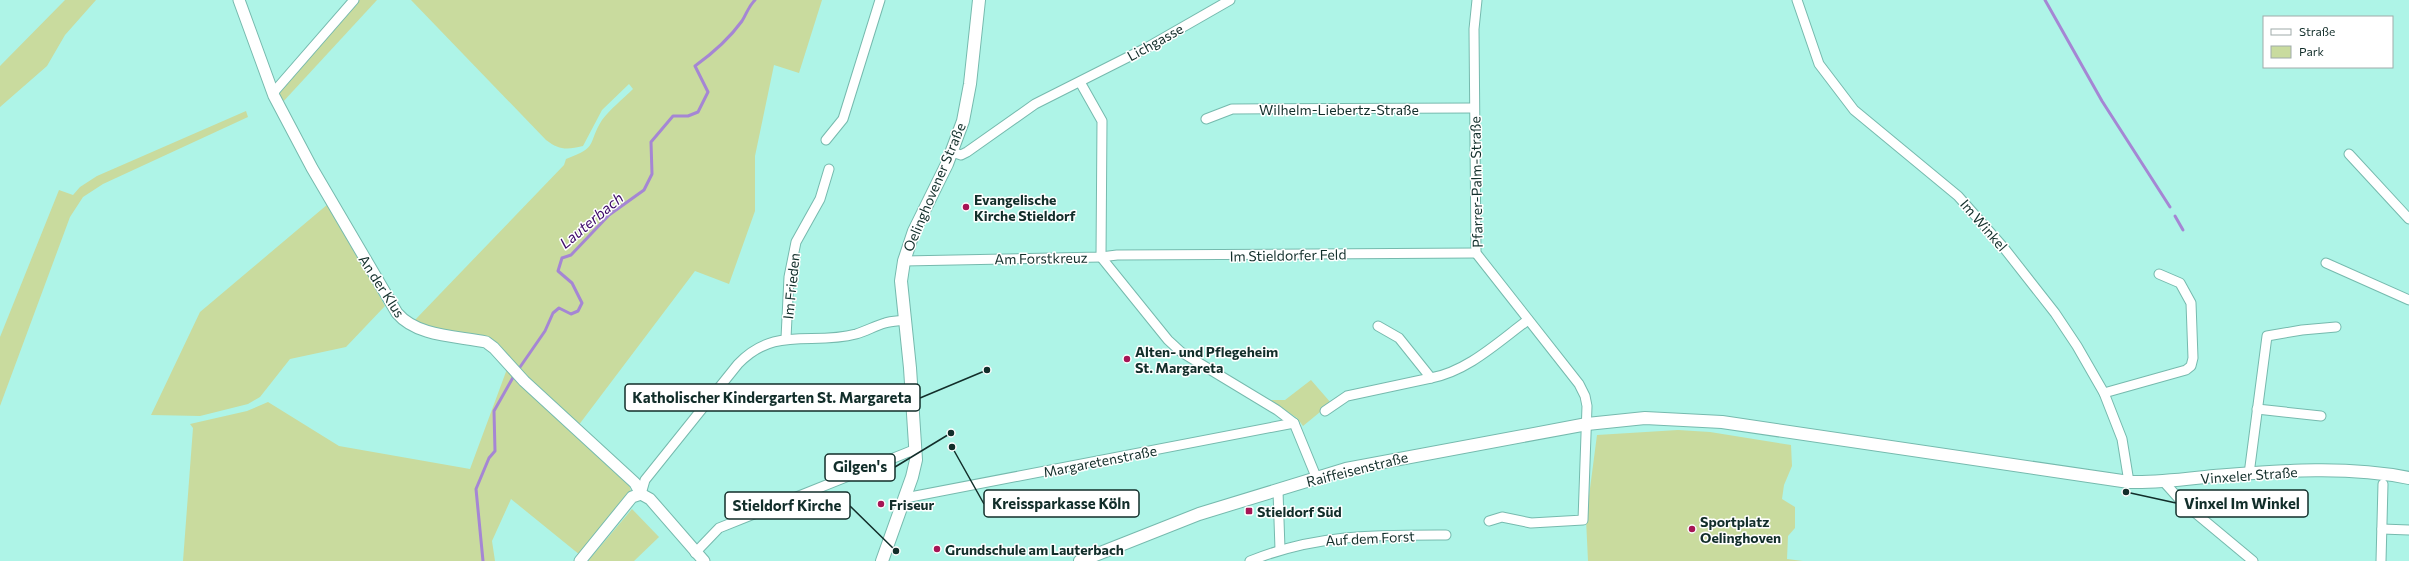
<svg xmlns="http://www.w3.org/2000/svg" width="2409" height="561" font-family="Commissioner,sans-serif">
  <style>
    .green { fill: #c9db9e }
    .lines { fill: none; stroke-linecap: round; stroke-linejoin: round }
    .stream { stroke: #a586d4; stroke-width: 3 }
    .minor-casing { stroke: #76baae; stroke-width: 11 }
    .tertiary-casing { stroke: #76baae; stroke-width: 13 }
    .secondary-casing { stroke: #76baae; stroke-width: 14 }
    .minor { stroke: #fff; stroke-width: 9 }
    .tertiary { stroke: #fff; stroke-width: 11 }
    .secondary { stroke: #fff; stroke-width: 12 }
    .poi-dot { fill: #a61555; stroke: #fff; stroke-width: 1.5 }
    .labels { text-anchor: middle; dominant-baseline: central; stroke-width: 3; stroke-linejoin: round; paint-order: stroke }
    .street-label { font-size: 14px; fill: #122e2a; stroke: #fff }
    .poi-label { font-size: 14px; font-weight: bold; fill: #122e2a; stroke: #fff; text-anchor: start }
    .water-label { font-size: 15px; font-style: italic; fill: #3b0767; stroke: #fff }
    .leader { fill: none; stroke: #122e2a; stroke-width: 1.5 }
    .callout-dot { fill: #122e2a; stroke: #fff; stroke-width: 1.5 }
    .callout { fill: #fff; stroke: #122e2a; stroke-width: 1.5 }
    .callout-label { font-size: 15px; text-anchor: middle; font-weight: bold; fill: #122e2a }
  </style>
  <rect width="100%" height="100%" fill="#aef4e7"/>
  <g class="green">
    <path d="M65,0H96L65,35L47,66L0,107V66Z"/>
    <path d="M358,0H377L281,104L279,94L284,86Z"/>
    <path d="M411,0H822L799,73L774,65L755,156V211L729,284L695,271L578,426L489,339L431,328L414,321L564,165L566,159C599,147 587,144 602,120C610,109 623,99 633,89L629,84L602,110L583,146C567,150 559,150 546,140Z"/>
    <path d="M246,111L248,117L103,184L83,197L70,217L0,406V337L59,190L73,195L80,187L97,176Z"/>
    <path d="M328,204L385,306L346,347L290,359L260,397L248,404L200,416L151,415L200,312Z"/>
    <path d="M507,369L629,483L631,492L580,555L511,499L492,541L495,561H183L193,428L190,424L247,411L268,402L339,446L470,469Z"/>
    <path d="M1311,380L1331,403L1303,426L1297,418L1270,400H1285Z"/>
    <path d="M1678,430L1710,432L1791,445L1792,466L1784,485L1782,499L1795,507V528L1788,536L1787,559L1803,561H1588L1586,519L1597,435Z"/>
    <path d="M632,509L659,537L634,561H588Z"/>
  </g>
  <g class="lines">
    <g class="stream">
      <path d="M2045,0L2102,101L2170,207"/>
      <path d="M2175,216L2183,230"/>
      <path d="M518,370L545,331L553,313L559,308L571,314L578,311L582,303L572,283L558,271L562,258L571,255L609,215L644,190L652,174L651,142L673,116H688L698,112L708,92L695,66C713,53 729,39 742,21C747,13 748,7 755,0"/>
      <path d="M483,561L476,489L489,458L495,451L494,411L515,374"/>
    </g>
    <defs>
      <g id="minor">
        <path d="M1477,0L1474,29L1476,253L1579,384L1585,396L1587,406L1583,520L1531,523L1502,517L1489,521"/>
        <path d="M1797,0L1819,64L1854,110L1958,196L2004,248L2055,313L2077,346L2104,393L2122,439L2129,482"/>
        <path d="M1080,82L1102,121L1101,257"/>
        <path d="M273,93L354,0"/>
        <path d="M1206,119L1232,109L1474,108"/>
        <path d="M826,140L843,119L880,0"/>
        <path d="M952,152L961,155L967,152L1035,104L1148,47L1230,0"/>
        <path d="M2349,154L2409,219"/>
        <path d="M1101,257L1168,340L1181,352L1277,410L1294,423L1317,479"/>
        <path d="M904,261L1101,257L1117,255L1476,253"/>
        <path d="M2326,263L2409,300"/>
        <path d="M1378,326L1399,338L1431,378C1468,371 1498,342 1528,320"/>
        <path d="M786,338L789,277L796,242L820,199L829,169"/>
        <path d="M2104,393L2186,370L2191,366L2193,358L2191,303L2180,283L2159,274"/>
        <path d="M2257,409L2321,416"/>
        <path d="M1325,411L1347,396L1431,378"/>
        <path d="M2249,474L2267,336L2302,330L2336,327"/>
        <path d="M2164,482L2181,501L2253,561"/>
        <path d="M1278,491L1280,549"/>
        <path d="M641,494L645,480L738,364C775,325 812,346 856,334C866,331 875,326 885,323C891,321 899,321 906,320"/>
        <path d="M905,498L1294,423"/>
        <path d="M2382,529L2409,530"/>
        <path d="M695,553L719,528L916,449"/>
        <path d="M1250,561C1316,534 1375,535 1446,535"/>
        <path d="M2381,561L2383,484"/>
      </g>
      <g id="tertiary">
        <path d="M239,0L274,96L312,168L397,313C417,337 458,336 486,342L494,348L524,381L635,483L641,494"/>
        <path d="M641,494L650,499L704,561"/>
        <path d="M580,561L632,497L641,494"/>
      </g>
      <g id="secondary">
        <path d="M882,561L912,477L916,460L910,368L901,281L904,261L914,231L947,164L963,121L970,84L979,0"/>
        <path d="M1080,561L1199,514L1346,469L1587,424L1645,418L1722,422L2129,482C2158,483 2185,479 2214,476C2278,471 2346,465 2409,478"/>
      </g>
    </defs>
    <use href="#minor" class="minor-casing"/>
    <use href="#tertiary" class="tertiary-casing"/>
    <use href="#secondary" class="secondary-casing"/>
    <use href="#minor" class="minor"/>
    <use href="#tertiary" class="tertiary"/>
    <use href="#secondary" class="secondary"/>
  </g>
  <g class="poi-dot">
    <circle cx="966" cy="207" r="4"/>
    <circle cx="1127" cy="359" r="4"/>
    <circle cx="881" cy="504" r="4"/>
    <rect x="1245" y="507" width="8" height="8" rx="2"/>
    <circle cx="1692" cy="529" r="4"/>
    <circle cx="937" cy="549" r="4"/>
  </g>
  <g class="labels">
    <g class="street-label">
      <text transform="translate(1155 42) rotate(-29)">Lichgasse</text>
      <text x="1339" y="109">Wilhelm-Liebertz-Straße</text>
      <text transform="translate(1476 182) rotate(-91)">Pfarrer-Palm-Straße</text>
      <text transform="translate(934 187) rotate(-67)">Oelinghovener Straße</text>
      <text transform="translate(1984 225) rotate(49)">Im Winkel</text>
      <text transform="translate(1288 255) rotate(-1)">Im Stieldorfer Feld</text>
      <text transform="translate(1041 258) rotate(-1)">Am Forstkreuz</text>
      <text transform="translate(382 286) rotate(57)">An der Klus</text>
      <text transform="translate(791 286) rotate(-84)">Im Frieden</text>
      <text transform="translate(1100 461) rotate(-11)">Margaretenstraße</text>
      <text transform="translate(1357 469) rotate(-14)">Raiffeisenstraße</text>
      <text transform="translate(2249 475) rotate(-4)">Vinxeler Straße</text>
      <text transform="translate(1370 538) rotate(-3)">Auf dem Forst</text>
    </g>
    <g class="poi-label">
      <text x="974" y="199">Evangelische<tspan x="974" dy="16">Kirche Stieldorf</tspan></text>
      <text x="1135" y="351">Alten- und Pflegeheim<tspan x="1135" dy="16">St. Margareta</tspan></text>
      <text x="889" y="504">Friseur</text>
      <text x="1257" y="511">Stieldorf Süd</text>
      <text x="1700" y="521">Sportplatz<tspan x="1700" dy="16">Oelinghoven</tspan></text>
      <text x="945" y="549">Grundschule am Lauterbach</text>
    </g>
    <g class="water-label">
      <text transform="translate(591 220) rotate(-40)">Lauterbach</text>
    </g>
  </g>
  <path class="leader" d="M987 370L920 398M951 433L895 467M2126 492L2176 503M952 447L984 504M896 551L850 506"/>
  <g class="callout-dot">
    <circle cx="987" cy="370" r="4"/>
    <circle cx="951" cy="433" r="4"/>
    <circle cx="2126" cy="492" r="4"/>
    <circle cx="952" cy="447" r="4"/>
    <circle cx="896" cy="551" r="4"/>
  </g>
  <g class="callout">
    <rect x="625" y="384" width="295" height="27" rx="4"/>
    <rect x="825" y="454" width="70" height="27" rx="4"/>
    <rect x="2176" y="490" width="132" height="27" rx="4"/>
    <rect x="984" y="490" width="155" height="27" rx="4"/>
    <rect x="725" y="492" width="125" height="27" rx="4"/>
  </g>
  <g class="callout-label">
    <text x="772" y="403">Katholischer Kindergarten St. Margareta</text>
    <text x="860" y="472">Gilgen's</text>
    <text x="2242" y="509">Vinxel Im Winkel</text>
    <text x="1061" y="509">Kreissparkasse Köln</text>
    <text x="787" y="511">Stieldorf Kirche</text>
  </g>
  <rect x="2263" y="16" width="130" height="52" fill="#ffffff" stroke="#a0abaa"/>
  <rect x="2271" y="29" width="20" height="6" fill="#ffffff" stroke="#a0abaa"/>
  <text x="2299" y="36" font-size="12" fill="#122e2a">Straße</text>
  <rect x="2271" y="46" width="20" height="12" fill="#c9db9e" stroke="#a0abaa"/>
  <text x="2299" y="56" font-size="12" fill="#122e2a">Park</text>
</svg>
